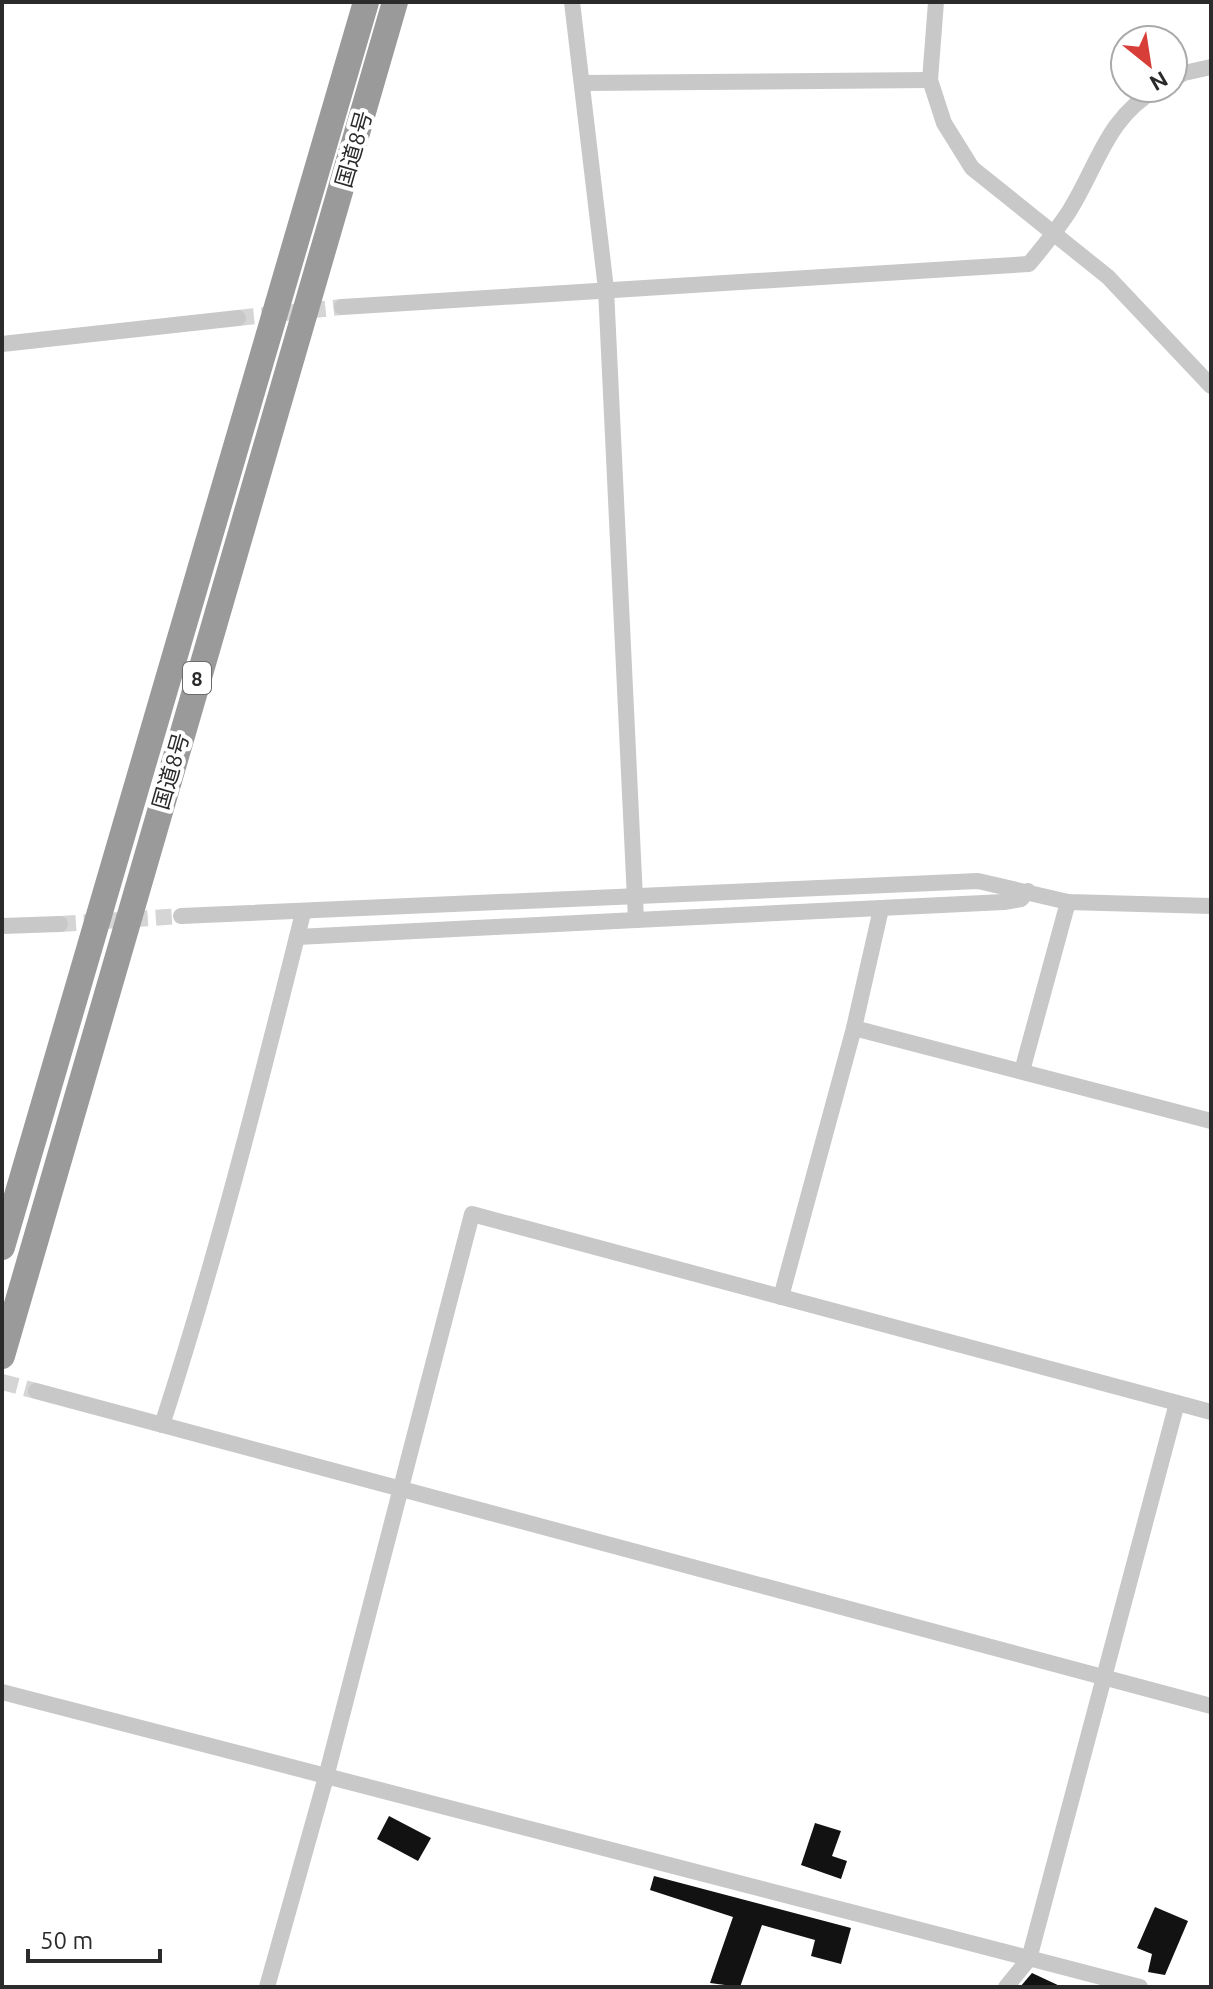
<svg xmlns="http://www.w3.org/2000/svg" width="1213" height="1989" font-family="Ubuntu,'Noto Sans JP',sans-serif">
  <style>
    .building { fill: #121212 }
    .lines { fill: none; stroke-linecap: round; stroke-linejoin: round }
    .minor-tunnel { stroke: #d5d5d5; stroke-width: 16; stroke-dasharray: 16 8; stroke-linecap: butt }
    .minor { stroke: #c8c8c8; stroke-width: 16 }
    .trunk { stroke: #9a9a9a; stroke-width: 26 }
    .labels { text-anchor: middle; dominant-baseline: central; stroke-width: 8; stroke-linejoin: round; paint-order: stroke }
    .shield { fill: #fff; stroke: #6b6b6b; stroke-width: 2 }
    .shield-label { font-size: 20px; font-weight: bold; fill: #2b2b2b }
    .street-label { font-size: 22px; fill: #2b2b2b; stroke: #fff }
  </style>
  <rect width="100%" height="100%" fill="#fff"/>
  <g class="building">
    <path d="M389,1816L431,1838L418,1861L377,1839Z"/>
    <path d="M815,1823L841,1831L832,1856L847,1861L841,1879L801,1865Z"/>
    <path d="M654,1876L851,1928L841,1964L811,1956L815,1940L762,1925L740,1987L710,1983L733,1917L650,1890Z"/>
    <path d="M1155,1907L1188,1921L1165,1975L1148,1972L1152,1954L1137,1948Z"/>
    <path d="M1032,1973L1062,1987H1020Z"/>
  </g>
  <g class="lines">
    <g class="minor-tunnel">
      <path d="M238,318L342,307"/>
      <path d="M60,924L181,916"/>
      <path d="M2,1382L36,1391"/>
    </g>
    <g class="minor">
      <path d="M936,2L930,80L944,123L972,168L1108,277L1211,386"/>
      <path d="M1173,79L1184,73L1211,67"/>
      <path d="M583,83L930,80"/>
      <path d="M342,307L1029,264C1043,247 1058,229 1070,210C1100,161 1106,119 1158,88"/>
      <path d="M2,344L238,318"/>
      <path d="M181,916L978,881L1068,902L1211,906"/>
      <path d="M636,920L1004,902L1021,899L1028,891"/>
      <path d="M2,926L60,924"/>
      <path d="M297,937L636,920L606,289L572,2"/>
      <path d="M854,1028L1211,1121"/>
      <path d="M1022,1071L1068,902"/>
      <path d="M781,1297L854,1028L881,909"/>
      <path d="M36,1391L1211,1706"/>
      <path d="M162,1425C217,1256 260,1085 303,913"/>
      <path d="M2,1692L1140,1987"/>
      <path d="M267,1987L326,1777L472,1214L1211,1412"/>
      <path d="M1006,1987L1029,1959L1177,1403"/>
    </g>
    <g class="trunk">
      <path d="M2,1247L366,2"/>
      <path d="M2,1356L395,2"/>
    </g>
  </g>
  <g class="labels">
    <rect class="shield" x="183" y="662" width="28" height="32" rx="6"/>
    <g class="shield-label">
      <text x="197" y="678">8</text>
    </g>
    <g class="street-label">
      <text transform="translate(353 149) rotate(-74)">国道8号</text>
      <text transform="translate(170 771) rotate(-74)">国道8号</text>
    </g>
  </g>
  <rect width="1213" height="1989" fill="none" stroke="#2b2b2b" stroke-width="8"/>
  <g transform="translate(1149 64) rotate(150)"><circle r="38" fill="#ffffff" stroke="#aaaaaa" stroke-width="2"/>
  <path d="M0-6L14 30L0 20L-14 30Z" fill="#d83e38"/>
  <text y="-12" font-size="22" font-weight="bold" text-anchor="middle" fill="#2b2b2b">N</text>
  </g>
  <path d="M28 1949v12h132v-12" fill="none" stroke="#2b2b2b" stroke-width="4"/>
  <text x="40" y="1949" font-size="24" fill="#2b2b2b" stroke="#ffffff" stroke-width="6" paint-order="stroke">50 m</text>
</svg>
